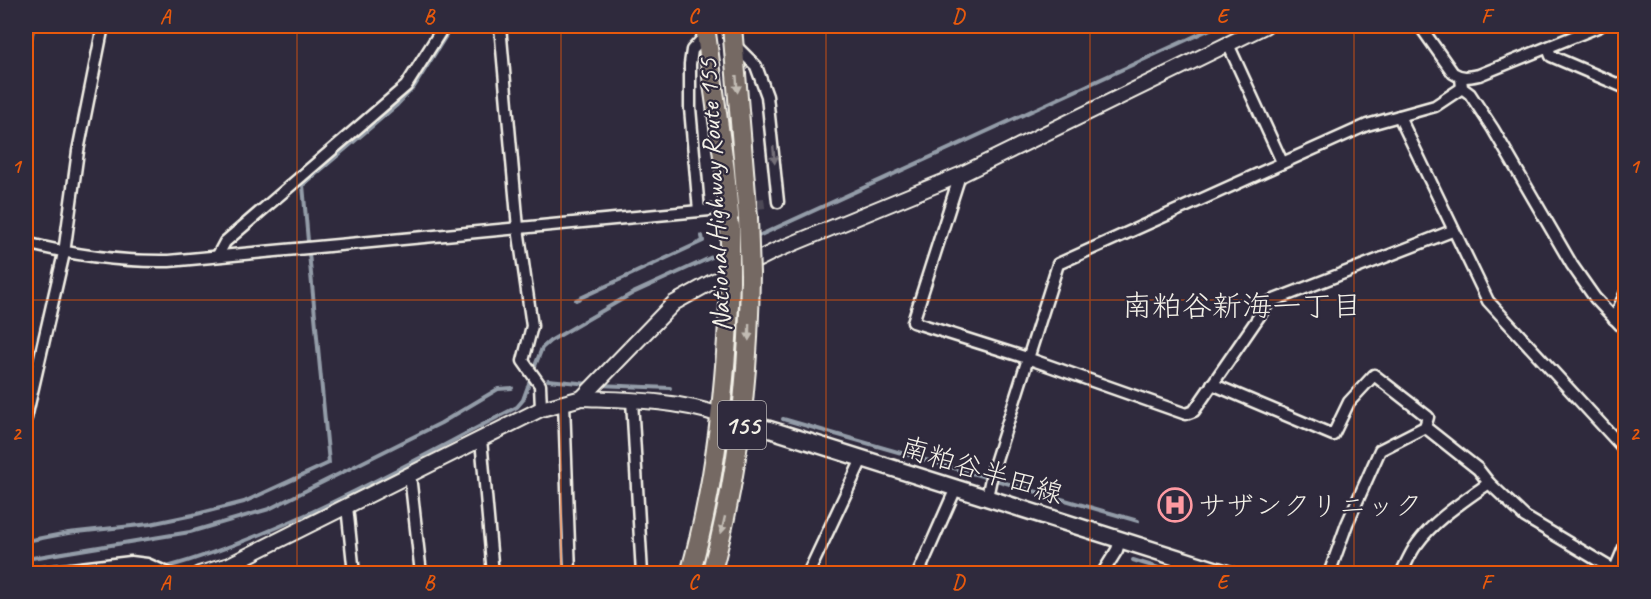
<svg xmlns="http://www.w3.org/2000/svg" width="1651" height="599" font-family="Caveat,'Klee One',sans-serif">
  <style>
    .water { fill: #53637d; stroke: #939ca8; stroke-width: 1.5 }
    .lines { fill: none; stroke-linecap: round; stroke-linejoin: round }
    .stream { stroke: #939ca8; stroke-width: 4 }
    .minor-tunnel { stroke: #4d4857; stroke-width: 10; stroke-dasharray: 10 5; stroke-linecap: butt }
    .minor-casing { stroke: #f4f1e8; stroke-width: 15 }
    .tertiary-casing { stroke: #f4f1e8; stroke-width: 18 }
    .secondary-casing { stroke: #f4f1e8; stroke-width: 20 }
    .trunk-casing { stroke: #f4f1e8; stroke-width: 22 }
    .minor { stroke: #2f2a3d; stroke-width: 10 }
    .tertiary { stroke: #2f2a3d; stroke-width: 14 }
    .secondary { stroke: #2f2a3d; stroke-width: 15 }
    .trunk { stroke: #756964; stroke-width: 18 }
    .trunk-bridge-casing { stroke: #f4f1e8; stroke-width: 22; stroke-linecap: butt }
    .trunk-bridge { stroke: #756964; stroke-width: 18 }
    .oneway { fill: #c1bbb3 }
    .oneway2 { fill: #747079 }
    .grid { fill: none; stroke: #e8590c; stroke-width: 1.5; stroke-opacity: 0.55 }
    .labels { text-anchor: middle; dominant-baseline: central; stroke-width: 4.5; stroke-linejoin: round; paint-order: stroke }
    .shield { fill: #2f2a3d; stroke: #b9b5b5; stroke-width: 1.5 }
    .shield-label { font-size: 27px; font-weight: bold; fill: #f4f1e8 }
    .street-label { font-size: 28px; fill: #f4f1e8; stroke: #2f2a3d }
    .poi-label { font-size: 28px; fill: #f4f1e8; stroke: #2f2a3d; text-anchor: start }
    .neighbourhood-label { font-size: 30px; fill: #f4f1e8; stroke: #2f2a3d }
    .neatline { fill: none; stroke: #e8590c; stroke-width: 2 }
    .grid-label { font-size: 20px; text-anchor: middle; font-weight: bold; fill: #e8590c }
  </style>
  <rect width="100%" height="100%" fill="#2f2a3d"/>
  <filter id="ink" filterUnits="userSpaceOnUse"><feTurbulence type="fractalNoise" baseFrequency=".0167" numOctaves="2"/><feDisplacementMap in="SourceGraphic" scale="12" xChannelSelector="R" yChannelSelector="G"/><feConvolveMatrix kernelMatrix="1 2 1 2 8 2 1 2 1" color-interpolation-filters="sRGB"/></filter>
  <g filter="url(#ink)">
    <path class="water" d="M26,26H35L30,51L32,71L27,131Z"/>
    <g class="lines">
      <g class="stream">
        <path d="M754,238L1217,26"/>
        <path d="M308,241L303,185L397,105L414,87L452,26"/>
        <path d="M576,300L703,241L702,236"/>
        <path d="M533,371L542,348L550,341L633,293L725,251"/>
        <path d="M548,380L589,384"/>
        <path d="M599,385L670,388"/>
        <path d="M783,419L1138,521"/>
        <path d="M26,541L68,533L150,524L193,515L244,502L329,463L309,253"/>
        <path d="M26,559L190,532L269,509L441,423L498,389L512,388"/>
        <path d="M1133,560L1178,574"/>
        <path d="M164,568C289,533 402,466 517,407L523,400L531,378"/>
        <path d="M143,574L154,570"/>
      </g>
      <path class="minor-tunnel" d="M710,210L765,203"/>
      <defs>
        <g id="minor">
          <path d="M500,26L518,228L532,326L523,361L540,385L541,409"/>
          <path d="M1420,26L1453,73C1462,79 1470,77 1479,75L1600,26"/>
          <path d="M1228,44L1282,162"/>
          <path d="M735,45L756,66L767,96L778,202"/>
          <path d="M1548,48L1551,56L1626,88"/>
          <path d="M1461,77L1462,88L1470,94L1493,129L1572,265L1595,298L1626,331"/>
          <path d="M1399,116L1488,301L1626,451"/>
          <path d="M960,175L913,322L1027,358L1186,414L1194,411L1269,302L1452,231"/>
          <path d="M699,211L690,108V64L692,50L706,35"/>
          <path d="M26,243C73,255 120,262 169,261L710,210"/>
          <path d="M218,255L225,242L406,86L444,26"/>
          <path d="M1614,319L1626,292"/>
          <path d="M1212,384L1333,435L1349,402L1374,375L1428,417L1425,427"/>
          <path d="M632,400L642,574"/>
          <path d="M564,402L570,574"/>
          <path d="M26,418L64,253L78,151L103,26"/>
          <path d="M481,439L493,574"/>
          <path d="M410,475L421,574"/>
          <path d="M987,497L993,469L1058,264L1367,125L1435,106L1462,88"/>
          <path d="M347,506L354,574"/>
          <path d="M29,574L131,562L147,564L170,574"/>
          <path d="M808,574L862,459"/>
          <path d="M918,574L956,488"/>
          <path d="M1102,574L1117,550L1120,540"/>
          <path d="M1329,574L1347,524L1380,450L1425,427L1478,469L1489,483"/>
          <path d="M1401,574C1406,564 1410,553 1417,544C1435,519 1464,501 1489,483L1525,517L1614,570"/>
          <path d="M1613,574L1626,543"/>
        </g>
        <g id="tertiary">
          <path d="M582,398C630,400 675,400 720,415"/>
          <path d="M199,574L229,565L541,409L582,398L674,303L710,283L775,251L960,175L1265,26"/>
        </g>
        <path id="secondary" d="M720,415L778,432L1229,574"/>
        <g id="trunk">
          <path d="M705,26L725,171L730,226"/>
          <path d="M732,26L748,218"/>
          <path d="M690,574C717,478 726,381 730,282"/>
          <path d="M711,574C739,475 749,376 750,274"/>
        </g>
      </defs>
      <use href="#minor" class="minor-casing"/>
      <use href="#tertiary" class="tertiary-casing"/>
      <use href="#secondary" class="secondary-casing"/>
      <use href="#trunk" class="trunk-casing"/>
      <use href="#minor" class="minor"/>
      <use href="#tertiary" class="tertiary"/>
      <use href="#secondary" class="secondary"/>
      <use href="#trunk" class="trunk"/>
      <defs>
        <g id="trunk-bridge">
          <path d="M748,218L750,274"/>
          <path d="M730,226V282"/>
        </g>
      </defs>
      <use href="#trunk-bridge" class="trunk-bridge-casing"/>
      <use href="#trunk-bridge" class="trunk-bridge"/>
    </g>
    <defs><path id="oneway-solid" d="M-6-.8H1V-3.2L6.5 0L1 3.2V.8H-6Z" transform="scale(1.5)"/></defs>
    <g class="oneway">
      <use href="#oneway-solid" transform="translate(737 84) rotate(86)"/>
      <use href="#oneway-solid" transform="translate(749 332) rotate(91)"/>
      <use href="#oneway-solid" transform="translate(723 525) rotate(103)"/>
    </g>
    <use class="oneway2" href="#oneway-solid" transform="translate(774 155) rotate(85)"/>
  </g>
  <path class="grid" d="M297,26V574M561,26V574M826,26V574M1090,26V574M1354,26V574M26,300H1626"/>
  <defs>
    <symbol id="hospital-ring" viewBox="-11 -11 22 22"><circle r="9.5" fill="#2f2a3d" stroke="#ff9aa2" stroke-width="1.5"/><path d="M-5-5h3v3.5h4V-5h3V5h-3V1.5h-4V5h-3Z" fill="#ff9aa2"/></symbol>
  </defs>
  <g fill-rule="evenodd">
    <use href="#hospital-ring" x="1156" y="486" width="38" height="38"/>
  </g>
  <g class="labels">
    <rect class="shield" x="718" y="401" width="48" height="48" rx="4.5"/>
    <g class="shield-label">
      <text x="742" y="425">155</text>
    </g>
    <g class="street-label">
      <text transform="translate(714 195) rotate(-93)">National Highway Route 155</text>
      <text transform="translate(982 470) rotate(17)">南粕谷半田線</text>
    </g>
    <g class="poi-label">
      <text x="1198" y="505">サザンクリニック</text>
    </g>
    <g class="neighbourhood-label">
      <text x="1242" y="306">南粕谷新海一丁目</text>
    </g>
  </g>
  <rect width="1651" height="599" fill="none" stroke="#2f2a3d" stroke-width="66"/>
  <rect x="33" y="33" width="1585" height="533" class="neatline"/>
  <g class="grid-label">
    <text x="165" y="23">A</text>
    <text x="429" y="23">B</text>
    <text x="693" y="23">C</text>
    <text x="958" y="23">D</text>
    <text x="1222" y="23">E</text>
    <text x="1486" y="23">F</text>
    <text x="16" y="173">1</text>
    <text x="1634" y="173">1</text>
    <text x="16" y="440">2</text>
    <text x="1634" y="440">2</text>
    <text x="165" y="589">A</text>
    <text x="429" y="589">B</text>
    <text x="693" y="589">C</text>
    <text x="958" y="589">D</text>
    <text x="1222" y="589">E</text>
    <text x="1486" y="589">F</text>
  </g>
</svg>
